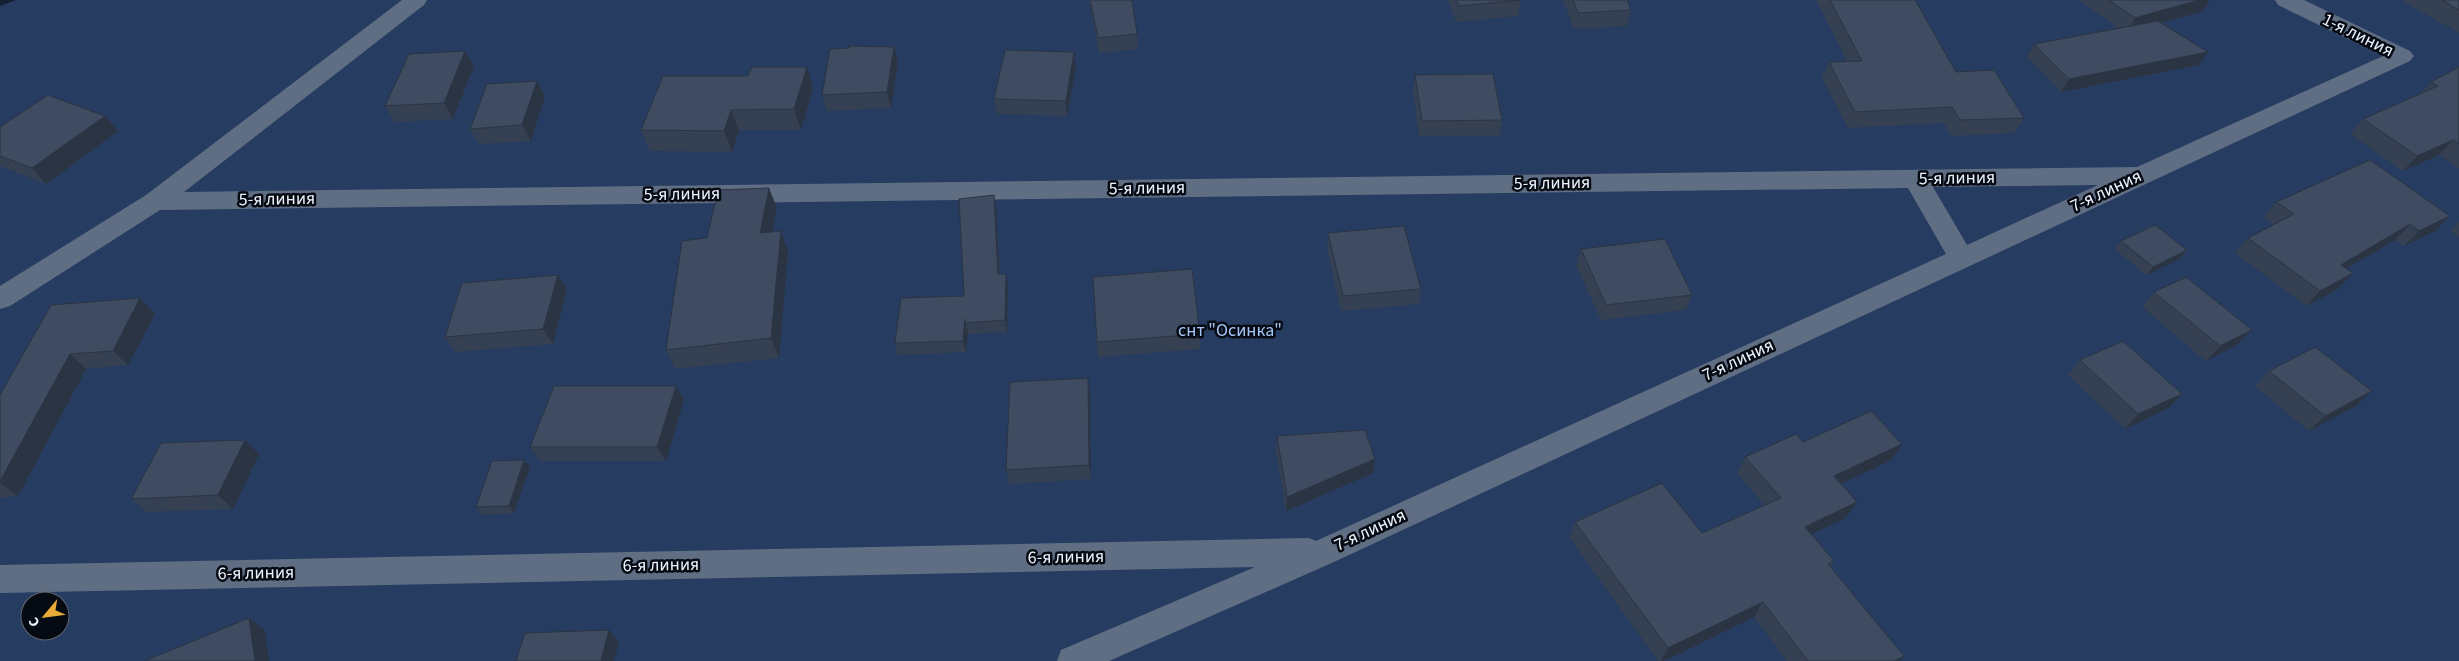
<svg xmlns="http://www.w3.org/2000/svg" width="2459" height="661" font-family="'Source Sans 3',sans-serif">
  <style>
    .green { fill: #263c60; fill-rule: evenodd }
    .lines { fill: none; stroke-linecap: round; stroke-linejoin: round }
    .minor { fill: #606e84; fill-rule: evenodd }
    .wall { fill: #354053 }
    .shaded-wall { fill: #2b3443 }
    .building { fill: #3e4b60; stroke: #2b3443 }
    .labels { text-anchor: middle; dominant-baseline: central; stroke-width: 5; stroke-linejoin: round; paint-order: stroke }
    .street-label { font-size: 18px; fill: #ecf3fd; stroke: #060a12 }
    .park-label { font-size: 18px; fill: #a6c6f9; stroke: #060a12 }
  </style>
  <rect width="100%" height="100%" fill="#152033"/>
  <path class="green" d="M16,0H2459V661H0V6ZM30,601H60V631H30Z"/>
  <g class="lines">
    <path class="minor" d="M402,0H427L424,5L184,192L2137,167L2383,56L2278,5L2275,0H2304L2410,51L2414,56L2410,61L1334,562L1109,661H1057L1061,650L1255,567L0,593V565L1309,538L1316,541L1946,254L1908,188L160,210L10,306L0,309V286L146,195ZM2098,185L1967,245L1933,187Z"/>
  </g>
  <g class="wall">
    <path d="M1089,0H1132L1137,34L1138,49L1099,53Z"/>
    <path d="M1448,0H1521L1518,16L1456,22Z"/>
    <path d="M1563,0H1627L1631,10L1627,26L1574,29Z"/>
    <path d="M1816,0H1915L1956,72L2024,118L2014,133L1951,136L1944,123L1848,128L1822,78L1829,62L1847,61Z"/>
    <path d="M2079,0H2210L2203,11L2162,23L2199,65L2061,92L2027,57L2034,44L2118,28Z"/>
    <path d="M2401,0H2459V33Z"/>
    <path d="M894,47L898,62L891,108L827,111L822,95Z"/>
    <path d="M1074,52L1076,68L1067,116L997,114L994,99Z"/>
    <path d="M474,66L453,119L395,122L385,106Z"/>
    <path d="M2459,67V168L2439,155L2403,171L2350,134L2363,119L2419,94L2431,82Z"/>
    <path d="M1415,75L1502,120L1499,136H1419L1413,91Z"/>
    <path d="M748,76L813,88L801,130H739L732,152L650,151L641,130Z"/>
    <path d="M537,81L545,96L531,141L479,144L470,129Z"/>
    <path d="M105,116L118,131L46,184L0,166V127Z"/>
    <path d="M994,195L996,207L1000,274L1008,285L1007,332L968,334V333L966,352L898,355L895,343L964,296Z"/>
    <path d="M2276,202L2450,216L2435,231L2404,246L2395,240L2346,269L2353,273L2338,289L2306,306L2235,253L2248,238L2273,225L2263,217Z"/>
    <path d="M777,208L772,232L788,251L779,358L675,369L666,350L707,238Z"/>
    <path d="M2459,222V237L2450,231Z"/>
    <path d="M1328,233L1421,289L1419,304L1341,311L1327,249Z"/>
    <path d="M2121,241L2187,250L2180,259L2146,275L2115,249Z"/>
    <path d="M1581,249L1692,295L1686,310L1601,320L1576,265Z"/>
    <path d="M558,275L567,290L553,344L455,352L445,337Z"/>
    <path d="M2154,292L2238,344L2206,361L2142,307Z"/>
    <path d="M51,305L155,314L128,365L86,369L18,496L0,498V395Z"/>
    <path d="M1200,334V349L1098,357L1097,342Z"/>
    <path d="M2080,360L2182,394L2169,408L2125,429L2068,375Z"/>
    <path d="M2269,371L2356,406L2309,431L2255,386Z"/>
    <path d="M676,386L684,400L666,461H540L530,447Z"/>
    <path d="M1090,393L1091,479L1009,484L1006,470Z"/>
    <path d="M1277,436L1373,473L1286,511L1276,450Z"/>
    <path d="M1803,442L1902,444L1891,460L1841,484L1857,502L1846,518L1811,534L1834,561L1830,566L1899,661H1787L1754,617L1664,661H1658L1569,537L1575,522L1702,533L1764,505L1737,473L1745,457Z"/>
    <path d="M259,454L233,509L147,512L131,499Z"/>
    <path d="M530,467L514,513L482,515L476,507Z"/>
  </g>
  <g class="shaded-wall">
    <path d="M2199,0H2210L2203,11L2126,33L2135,18Z"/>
    <path d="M894,47L898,62L891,108L887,92Z"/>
    <path d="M465,51L474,66L453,119L444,103Z"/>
    <path d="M1074,52L1076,68L1067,116L1066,101Z"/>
    <path d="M2208,52L2199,65L2061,92L2069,79Z"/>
    <path d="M807,67L813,88L801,130L794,109Z"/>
    <path d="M537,81L545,96L531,141L522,125Z"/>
    <path d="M731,110L739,130L732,152L724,131Z"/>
    <path d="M105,116L118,131L46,184L32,168Z"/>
    <path d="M2453,140L2439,155L2403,171L2417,156Z"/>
    <path d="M769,188L777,208L768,253L760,233Z"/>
    <path d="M994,195L996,207L1000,286L998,274Z"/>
    <path d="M2450,216L2435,231L2404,246L2419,231Z"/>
    <path d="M2410,224L2395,240L2327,280L2341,265Z"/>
    <path d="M781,231L788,251L779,358L771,338Z"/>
    <path d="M2187,250L2180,259L2146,275L2153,267Z"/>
    <path d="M2353,273L2338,289L2306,306L2320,291Z"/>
    <path d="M1006,274L1008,285L1007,332L1005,320Z"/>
    <path d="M558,275L567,290L553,344L543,329Z"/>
    <path d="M140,298L155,314L128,365L113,351Z"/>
    <path d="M965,319L968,333L966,352L963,341Z"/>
    <path d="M2252,330L2238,344L2206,361L2220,346Z"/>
    <path d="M70,354L86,369L18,496L0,483V481Z"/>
    <path d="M1088,378L1090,393L1091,479L1089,465Z"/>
    <path d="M676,386L684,400L666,461L657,447Z"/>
    <path d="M2372,391L2356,406L2309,431L2325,416Z"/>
    <path d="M2182,394L2169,408L2125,429L2138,414Z"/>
    <path d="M245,440L259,454L233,509L218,495Z"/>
    <path d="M1902,444L1891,460L1824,492L1834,476Z"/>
    <path d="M1375,459L1373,473L1286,511L1287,497Z"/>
    <path d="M524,460L530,467L514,513L509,506Z"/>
    <path d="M1857,502L1846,518L1795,542L1805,527Z"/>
    <path d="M1763,602L1754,617L1664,661H1661L1668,648Z"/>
    <path d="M249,618L265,631L269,661H255Z"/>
    <path d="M609,630L619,643L614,661H601Z"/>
    <path d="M1904,656L1899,661H1894Z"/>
  </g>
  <g class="building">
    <path d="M1090,0H1132L1137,34L1098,38Z"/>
    <path d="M1456,0H1521L1459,6Z"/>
    <path d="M1573,0H1627L1631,10L1578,13Z"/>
    <path d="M1830,0H1915L1956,72L1994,70L2024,118L1960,120L1952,107L1855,112L1829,62L1862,61Z"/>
    <path d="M2109,0H2199L2135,18Z"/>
    <path d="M2442,0H2459V10Z"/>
    <path d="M2158,21L2208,52L2069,79L2034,44Z"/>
    <path d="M849,46L894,47L887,92L822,95L830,49L849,48Z"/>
    <path d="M1005,50L1074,52L1066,101L994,99Z"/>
    <path d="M465,51L444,103L385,106L409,54Z"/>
    <path d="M752,67H807L794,109L731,110L724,131L641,130L663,76H748Z"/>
    <path d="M2459,67V144L2453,140L2417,156L2363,119L2438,86L2431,82Z"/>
    <path d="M1493,74L1502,120L1422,121L1415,75Z"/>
    <path d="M537,81L522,125L470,129L487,84Z"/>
    <path d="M48,95L105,116L32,168L0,156V127Z"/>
    <path d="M2370,160L2450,216L2419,231L2410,224L2341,265L2353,273L2320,291L2248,238L2294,214L2276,202Z"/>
    <path d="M769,188L760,233L781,231L771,338L666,350L682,241L707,238L718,190Z"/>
    <path d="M994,195L998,274H1006L1005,320L965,323V319L963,341L895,343L901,298L964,296L959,199Z"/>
    <path d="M2155,225L2187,250L2153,267L2121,241Z"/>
    <path d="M1404,226L1421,289L1343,296L1328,233Z"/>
    <path d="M1665,239L1692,295L1606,305L1581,249Z"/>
    <path d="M1192,269L1200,334L1097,342L1093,277Z"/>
    <path d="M558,275L543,329L445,337L462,283Z"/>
    <path d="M2186,277L2252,330L2220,346L2154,292Z"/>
    <path d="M140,298L113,351L70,354L0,481V395L51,305Z"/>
    <path d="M2123,341L2182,394L2138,414L2080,360Z"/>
    <path d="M2315,347L2372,391L2325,416L2269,371Z"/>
    <path d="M1088,378L1089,465L1006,470L1010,382Z"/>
    <path d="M554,386H676L657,447H530Z"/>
    <path d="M1871,411L1902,444L1834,476L1857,502L1805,527L1834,561L1828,564L1904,656L1894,661H1808L1763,602L1668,648L1575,522L1662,483L1702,533L1781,498L1745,457L1796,434L1803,442Z"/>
    <path d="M1365,430L1375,459L1287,497L1277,436Z"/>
    <path d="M245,440L218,495L131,499L161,443Z"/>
    <path d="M524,460L509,506L476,507L492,461Z"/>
    <path d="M249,618L255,661H147V660Z"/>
    <path d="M609,630L601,661H516L525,633Z"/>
  </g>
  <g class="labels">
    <g class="street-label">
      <text transform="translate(2358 35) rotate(26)">1-я линия</text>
      <text transform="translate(1957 178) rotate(-1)">5-я линия</text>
      <text transform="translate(1552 183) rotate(-1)">5-я линия</text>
      <text transform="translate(1147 188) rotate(-1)">5-я линия</text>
      <text transform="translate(2106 191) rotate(-25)">7-я линия</text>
      <text transform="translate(682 194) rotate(-1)">5-я линия</text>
      <text transform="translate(277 199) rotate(-1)">5-я линия</text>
      <text transform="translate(1738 360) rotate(-25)">7-я линия</text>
      <text transform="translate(1370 530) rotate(-25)">7-я линия</text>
      <text transform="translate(1066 557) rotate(-1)">6-я линия</text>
      <text transform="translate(661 565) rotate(-1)">6-я линия</text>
      <text transform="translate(256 573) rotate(-1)">6-я линия</text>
    </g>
    <g class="park-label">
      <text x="1230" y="330">снт "Осинка"</text>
    </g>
  </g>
  <g transform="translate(45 616) rotate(241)"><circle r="24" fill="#060a12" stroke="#626770"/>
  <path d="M0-4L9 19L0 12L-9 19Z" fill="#e7ac37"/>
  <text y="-8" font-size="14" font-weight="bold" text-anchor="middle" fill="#ecf3fd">С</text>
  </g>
</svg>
